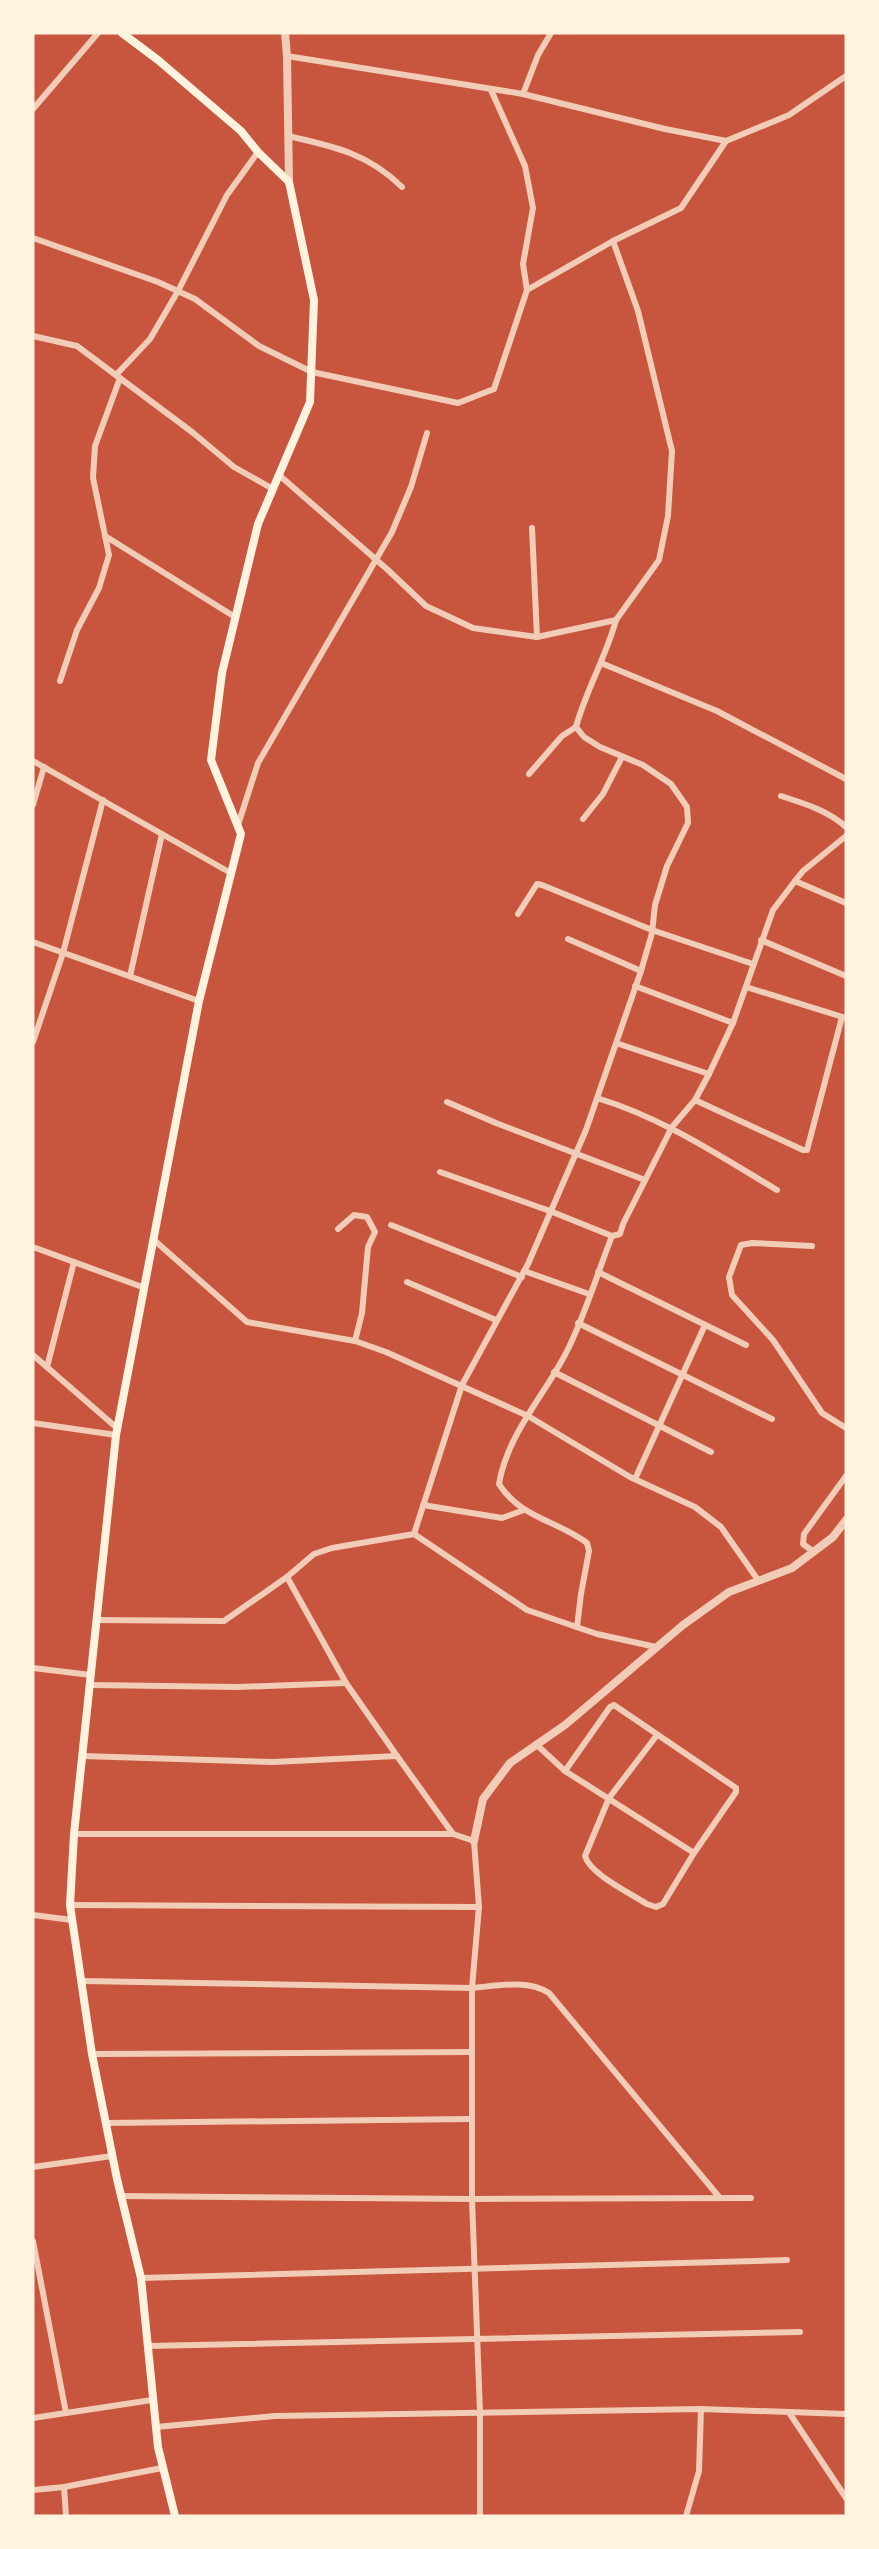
<svg xmlns="http://www.w3.org/2000/svg" width="879" height="2549" font-family="Barlow,sans-serif">
  <style>
    .lines { fill: none; stroke-linecap: round; stroke-linejoin: round }
    .minor { stroke: #f1ccb7; stroke-width: 6 }
    .tertiary { stroke: #f1ccb7; stroke-width: 8 }
    .secondary { stroke: #fff3e0; stroke-width: 8 }
  </style>
  <rect width="100%" height="100%" fill="#c8553d"/>
  <g class="lines">
    <g class="minor">
      <path d="M287,56L523,94L665,129L726,141L789,115L846,76"/>
      <path d="M491,90L525,166L533,208L523,264L527,290"/>
      <path d="M523,94L538,55L551,33"/>
      <path d="M33,109L98,33"/>
      <path d="M288,136C332,146 368,153 402,187"/>
      <path d="M33,238L158,282L195,299L259,346L312,372L458,403L494,389L527,290L613,241L681,208L726,141"/>
      <path d="M33,336L77,346L192,432L234,467L273,489"/>
      <path d="M116,375L150,339L178,291L227,195L258,152"/>
      <path d="M279,475L388,570L426,606L473,628L537,637L616,620L659,560L668,516L672,451L638,311L613,241"/>
      <path d="M532,528L537,637"/>
      <path d="M105,536L235,617"/>
      <path d="M601,663L717,711L846,779"/>
      <path d="M60,681L77,630L99,588L109,555L93,478L95,446L120,378"/>
      <path d="M33,761L229,872"/>
      <path d="M529,774L562,736L576,727"/>
      <path d="M781,796C803,803 829,811 846,827"/>
      <path d="M33,805L44,767"/>
      <path d="M583,819L603,794L622,757"/>
      <path d="M238,825L258,763L392,532L411,487L427,433"/>
      <path d="M846,836L803,871L795,881L846,903"/>
      <path d="M518,914L537,884L542,885L652,930L753,964"/>
      <path d="M568,939L641,971"/>
      <path d="M761,940L846,976"/>
      <path d="M33,942L199,1001"/>
      <path d="M130,976L162,834"/>
      <path d="M635,986L733,1023"/>
      <path d="M746,987L846,1018"/>
      <path d="M33,1042L63,953L103,800"/>
      <path d="M616,1043L709,1074"/>
      <path d="M597,1098C663,1118 718,1155 777,1190"/>
      <path d="M695,1100L803,1150H807L842,1017"/>
      <path d="M447,1102L496,1123L645,1180"/>
      <path d="M440,1172L550,1211L612,1236L620,1234L623,1224L672,1127L695,1100L709,1074L733,1023L773,910L795,881"/>
      <path d="M391,1225L522,1277"/>
      <path d="M338,1229L354,1215L367,1217L375,1232L368,1247L362,1313L355,1341"/>
      <path d="M154,1240L247,1322L355,1341L386,1352L528,1416L630,1477L695,1507L721,1527L758,1580"/>
      <path d="M812,1246L752,1243L741,1245L729,1277L732,1295L773,1340L822,1413L846,1428"/>
      <path d="M33,1247L145,1288"/>
      <path d="M524,1271L589,1294"/>
      <path d="M598,1272L746,1345"/>
      <path d="M407,1282L496,1320"/>
      <path d="M578,1323L772,1419"/>
      <path d="M33,1355L117,1428"/>
      <path d="M47,1367L74,1262"/>
      <path d="M554,1372L711,1452"/>
      <path d="M33,1423L116,1435"/>
      <path d="M635,1479L705,1325"/>
      <path d="M423,1505L502,1518L524,1510"/>
      <path d="M414,1534L527,1610L597,1634L656,1647"/>
      <path d="M814,1552L803,1544L804,1534L846,1476"/>
      <path d="M287,1577L314,1554L332,1548L414,1534L462,1385L528,1264L586,1130L641,971L652,933L655,905L667,866L688,823L687,807L671,784L643,765L600,747L584,737L576,727C586,690 606,657 616,620"/>
      <path d="M96,1620L224,1621L287,1577L346,1683L397,1756L453,1834L474,1841L479,1907L472,1988V2199L480,2412V2516"/>
      <path d="M577,1627L581,1594L589,1551L587,1543C558,1521 519,1517 499,1484C507,1435 544,1396 566,1353C585,1316 597,1274 612,1236"/>
      <path d="M33,1668L91,1675"/>
      <path d="M90,1685L238,1687L346,1683"/>
      <path d="M538,1746L565,1771L694,1853"/>
      <path d="M82,1756L273,1762L397,1756"/>
      <path d="M565,1771L610,1707L614,1705L736,1788V1792L694,1853L663,1904L656,1907L647,1904C630,1893 590,1874 585,1856L609,1798L657,1735"/>
      <path d="M74,1834H453"/>
      <path d="M70,1905L479,1907"/>
      <path d="M33,1915L72,1920"/>
      <path d="M82,1981L472,1988C496,1986 527,1979 549,1993L720,2198"/>
      <path d="M92,2054L472,2052"/>
      <path d="M106,2123L472,2119"/>
      <path d="M33,2167L112,2156"/>
      <path d="M120,2196L472,2199L751,2198"/>
      <path d="M33,2241L66,2413"/>
      <path d="M141,2278L787,2260"/>
      <path d="M147,2346L800,2332"/>
      <path d="M790,2414L846,2498"/>
      <path d="M33,2418L152,2400"/>
      <path d="M156,2427L275,2416L701,2409L846,2414"/>
      <path d="M64,2487L66,2516"/>
      <path d="M33,2490L64,2487L162,2468"/>
      <path d="M686,2516L699,2471L701,2409"/>
    </g>
    <g class="tertiary">
      <path d="M285,33L287,56L289,182"/>
      <path d="M474,1841L483,1799L510,1763L565,1725L683,1625L729,1592L792,1568L833,1537L846,1520"/>
    </g>
    <path class="secondary" d="M122,33L158,60L241,131L258,152L289,182L314,300L310,402L258,524L222,673L211,760L241,834L199,1001L116,1435L74,1834L70,1905L92,2054L117,2179L141,2278L158,2447L175,2516"/>
  </g>
  <rect width="879" height="2549" fill="none" stroke="#fff3e0" stroke-width="69"/>
</svg>
